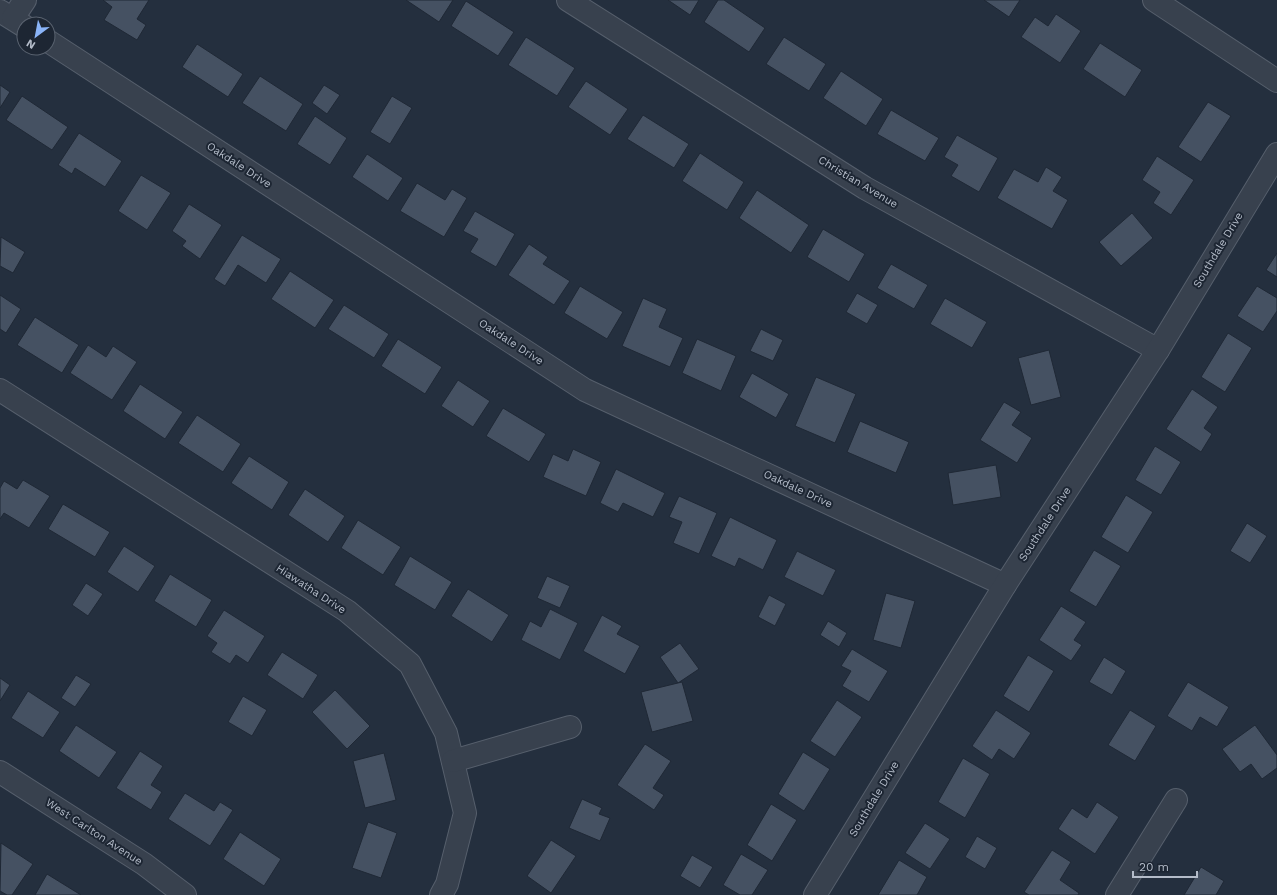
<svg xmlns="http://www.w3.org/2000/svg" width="1277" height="895" font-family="'Work Sans',sans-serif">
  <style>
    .building { fill: #455162; stroke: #1f2835 }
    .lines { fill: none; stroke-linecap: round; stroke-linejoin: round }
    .minor-casing { stroke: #565f6c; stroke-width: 24 }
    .minor { stroke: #38414e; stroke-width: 22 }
    .labels { text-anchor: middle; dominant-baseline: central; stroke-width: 4; stroke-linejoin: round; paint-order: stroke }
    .street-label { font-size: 11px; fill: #b4bcc9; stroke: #1d2633 }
  </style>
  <rect width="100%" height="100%" fill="#242f3e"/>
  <g class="building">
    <path d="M103,0H149L137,19L146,25L137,40L104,20L112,7Z"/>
    <path d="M406,0H453L439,22Z"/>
    <path d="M668,0H699L690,15Z"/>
    <path d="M718,0H724L765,28L749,52L704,22Z"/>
    <path d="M984,0H1020L1009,17Z"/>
    <path d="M466,1L514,32L498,56L451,26Z"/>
    <path d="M1056,14L1081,31L1060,63L1021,37L1035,17L1048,26Z"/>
    <path d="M526,37L575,68L557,96L508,65Z"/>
    <path d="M784,37L826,64L809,91L766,64Z"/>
    <path d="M1100,43L1142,70L1125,97L1083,69Z"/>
    <path d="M197,44L243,74L228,97L182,67Z"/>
    <path d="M841,71L883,99L866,126L823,98Z"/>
    <path d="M260,76L303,104L286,131L242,103Z"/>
    <path d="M586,81L628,109L610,135L568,107Z"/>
    <path d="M0,85L10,92L0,108Z"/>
    <path d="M324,85L340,95L327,114L312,103Z"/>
    <path d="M22,96L68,127L52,150L6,120Z"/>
    <path d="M392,96L412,108L390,144L370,132Z"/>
    <path d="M1208,102L1231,116L1201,162L1178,147Z"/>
    <path d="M891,110L939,138L925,161L877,134Z"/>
    <path d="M643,115L689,144L674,168L627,139Z"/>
    <path d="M315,116L347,138L330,165L297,144Z"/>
    <path d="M79,133L122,161L105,187L75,168L72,174L58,165Z"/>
    <path d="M957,135L998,158L979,192L951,176L958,165L944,157Z"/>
    <path d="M700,153L744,182L727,210L682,181Z"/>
    <path d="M367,154L403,178L388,201L352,177Z"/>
    <path d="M1157,156L1194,180L1171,215L1153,203L1160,192L1142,180Z"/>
    <path d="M1046,167L1062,177L1053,191L1068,200L1052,229L997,198L1014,169L1038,182Z"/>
    <path d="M141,175L171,193L147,230L118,211Z"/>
    <path d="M417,183L445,200L452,189L467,198L444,237L400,211Z"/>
    <path d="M757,190L809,225L791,253L739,218Z"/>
    <path d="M189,204L222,225L200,259L182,246L186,241L172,231Z"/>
    <path d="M475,211L515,234L496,267L470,252L478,239L463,231Z"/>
    <path d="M1132,213L1153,238L1121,266L1099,242Z"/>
    <path d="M823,229L865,254L849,282L807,257Z"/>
    <path d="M242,235L281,259L266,283L238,265L225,286L214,279Z"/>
    <path d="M1,237L25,252L13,273L0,266Z"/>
    <path d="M529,244L548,257L543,264L570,281L554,305L508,275Z"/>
    <path d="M1277,253V277L1266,270Z"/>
    <path d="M891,264L928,285L914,309L877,288Z"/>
    <path d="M290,271L334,300L315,328L271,299Z"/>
    <path d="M580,286L623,312L607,339L564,313Z"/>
    <path d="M1257,286L1277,298V311L1263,332L1237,316Z"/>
    <path d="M857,293L878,305L867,324L846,312Z"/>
    <path d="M0,295L21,309L6,333L0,329Z"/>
    <path d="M643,298L667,309L659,327L683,338L670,367L622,346Z"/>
    <path d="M945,298L987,322L972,348L930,324Z"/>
    <path d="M344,305L389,334L374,358L328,329Z"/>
    <path d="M35,317L79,345L62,373L17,345Z"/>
    <path d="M761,329L783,340L773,361L750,351Z"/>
    <path d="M1228,333L1252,348L1225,392L1201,377Z"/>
    <path d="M398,339L442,367L425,394L381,366Z"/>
    <path d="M697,339L736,356L721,391L682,373Z"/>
    <path d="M88,345L106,357L113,346L137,362L112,400L70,373Z"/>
    <path d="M1049,350L1061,397L1031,405L1018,358Z"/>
    <path d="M752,373L789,394L776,418L739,397Z"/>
    <path d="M816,377L856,394L835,443L795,426Z"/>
    <path d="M458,380L490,401L473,427L441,406Z"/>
    <path d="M140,384L183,412L165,439L123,411Z"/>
    <path d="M1192,389L1218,407L1204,428L1212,434L1201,452L1166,429Z"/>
    <path d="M1004,402L1021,412L1012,425L1032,438L1017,463L980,440Z"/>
    <path d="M503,408L546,434L529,462L486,436Z"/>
    <path d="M197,415L241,444L223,472L178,443Z"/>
    <path d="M860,421L909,442L896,473L847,452Z"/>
    <path d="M1155,446L1181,462L1161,495L1135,480Z"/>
    <path d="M573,449L601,462L586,496L543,477L553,454L568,461Z"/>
    <path d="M249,456L289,482L272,510L231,483Z"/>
    <path d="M996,465L1001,497L953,505L948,473Z"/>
    <path d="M616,469L665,493L653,517L623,503L618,512L600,503Z"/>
    <path d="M23,480L50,496L29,528L4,513L0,519V488L4,481L17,489Z"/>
    <path d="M305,489L345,516L328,542L288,515Z"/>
    <path d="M1126,495L1153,512L1128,553L1101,537Z"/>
    <path d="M679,496L717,513L699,554L673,543L682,522L669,517Z"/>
    <path d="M63,504L110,532L95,557L48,529Z"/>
    <path d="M730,517L777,540L763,570L739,558L735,567L711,556Z"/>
    <path d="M358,520L401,547L383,575L341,548Z"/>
    <path d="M1247,523L1267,536L1250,563L1230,551Z"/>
    <path d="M124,546L155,566L138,592L107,572Z"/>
    <path d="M1094,550L1121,566L1096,607L1069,591Z"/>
    <path d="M797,551L836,570L823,596L784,577Z"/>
    <path d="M410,556L452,582L435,610L394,585Z"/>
    <path d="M170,574L212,600L196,627L154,601Z"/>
    <path d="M547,576L570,586L560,608L537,598Z"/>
    <path d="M86,583L103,594L88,616L72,605Z"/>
    <path d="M468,589L509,615L492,642L451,616Z"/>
    <path d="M886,593L915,601L901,648L873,640Z"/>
    <path d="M769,595L786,604L775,626L758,617Z"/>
    <path d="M1061,606L1086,622L1074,640L1082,645L1071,661L1039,640Z"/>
    <path d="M550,609L578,623L560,660L521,640L530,621L541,627Z"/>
    <path d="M224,610L265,636L248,663L236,655L230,664L211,652L217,643L207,636Z"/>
    <path d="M602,615L622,626L617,634L640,646L625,674L583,651Z"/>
    <path d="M828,621L847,633L839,647L820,635Z"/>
    <path d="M680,643L699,669L678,683L660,657Z"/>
    <path d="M852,649L888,671L869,702L842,686L851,671L841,666Z"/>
    <path d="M282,652L318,675L303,699L267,675Z"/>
    <path d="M1028,655L1054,671L1029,712L1003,696Z"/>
    <path d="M1104,657L1126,671L1112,695L1089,682Z"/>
    <path d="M76,675L91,684L75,707L61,698Z"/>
    <path d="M0,678L10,685L0,701Z"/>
    <path d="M682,682L693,721L652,732L641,692Z"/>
    <path d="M1188,682L1229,707L1217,727L1200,717L1192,731L1167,716Z"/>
    <path d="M335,690L370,726L347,749L312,712Z"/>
    <path d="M28,691L60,712L43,738L11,718Z"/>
    <path d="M243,696L267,710L252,736L228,722Z"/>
    <path d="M837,700L862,717L835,757L810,741Z"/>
    <path d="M996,710L1031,733L1014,759L999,749L992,760L972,746Z"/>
    <path d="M1130,710L1156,726L1135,761L1108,745Z"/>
    <path d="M76,725L117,752L99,778L59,751Z"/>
    <path d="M1255,725L1277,755V768L1262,779L1251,764L1240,772L1222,749Z"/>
    <path d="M645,744L671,761L653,788L664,795L654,810L617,785Z"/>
    <path d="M140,751L163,766L151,785L162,792L151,810L116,788Z"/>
    <path d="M803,752L830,769L804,811L778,794Z"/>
    <path d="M384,753L396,800L365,808L353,761Z"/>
    <path d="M963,758L990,774L965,818L938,802Z"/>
    <path d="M185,793L214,811L220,802L233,810L210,846L168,819Z"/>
    <path d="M582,799L602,808L599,814L610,818L600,841L569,828Z"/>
    <path d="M1097,802L1119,817L1095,854L1058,829L1072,808L1087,818Z"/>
    <path d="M771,804L797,820L772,861L747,845Z"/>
    <path d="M368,822L397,833L381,878L352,868Z"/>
    <path d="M925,823L950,839L930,869L905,853Z"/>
    <path d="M240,832L281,859L264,886L223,859Z"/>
    <path d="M977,836L997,848L985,869L965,857Z"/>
    <path d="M551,840L576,856L551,893L527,876Z"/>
    <path d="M1,843L33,864L12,895H7L0,891Z"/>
    <path d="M1052,850L1071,862L1060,880L1079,893L1078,895H1029L1024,892Z"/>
    <path d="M741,854L768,870L752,895H740L723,885Z"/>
    <path d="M692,855L713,867L700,888L680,876Z"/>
    <path d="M899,860L927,877L917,895H878Z"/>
    <path d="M1201,867L1224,881L1216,895H1184Z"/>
    <path d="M47,874L81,895H35Z"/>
  </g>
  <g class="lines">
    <defs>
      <g id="minor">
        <path d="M568,0L865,188L1158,350"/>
        <path d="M1154,0L1277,81"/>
        <path d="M0,11L24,26"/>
        <path d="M13,18L25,0"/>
        <path d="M48,41L585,390L1005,585"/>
        <path d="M0,390L347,611L410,664L446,733L465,813L447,884L441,895"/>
        <path d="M453,761L570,727"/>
        <path d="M0,772L144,864L185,895"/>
        <path d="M815,895L1005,585L1158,350L1277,154"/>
        <path d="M1117,895L1176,800"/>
      </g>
    </defs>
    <use href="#minor" class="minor-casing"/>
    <use href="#minor" class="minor"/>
  </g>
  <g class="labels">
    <g class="street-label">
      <text transform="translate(239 165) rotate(33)">Oakdale Drive</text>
      <text transform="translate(858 182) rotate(31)">Christian Avenue</text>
      <text transform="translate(1218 250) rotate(-59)">Southdale Drive</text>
      <text transform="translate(511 342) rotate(33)">Oakdale Drive</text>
      <text transform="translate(798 489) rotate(25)">Oakdale Drive</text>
      <text transform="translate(1045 524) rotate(-57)">Southdale Drive</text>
      <text transform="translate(311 589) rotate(33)">Hiawatha Drive</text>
      <text transform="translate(874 799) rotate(-59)">Southdale Drive</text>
      <text transform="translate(94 832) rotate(33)">West Carlton Avenue</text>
    </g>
  </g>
  <g transform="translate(36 36) rotate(212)"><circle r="19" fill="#1d2633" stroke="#59626f"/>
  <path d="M0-3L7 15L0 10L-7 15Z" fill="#8ab4f8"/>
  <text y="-6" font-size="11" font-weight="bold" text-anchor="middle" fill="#b4bcc9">N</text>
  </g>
  <path d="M1133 871v6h64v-6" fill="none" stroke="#b4bcc9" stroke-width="2"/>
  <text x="1139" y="871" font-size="12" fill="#b4bcc9" stroke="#1d2633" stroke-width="3" paint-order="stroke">20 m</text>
</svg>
